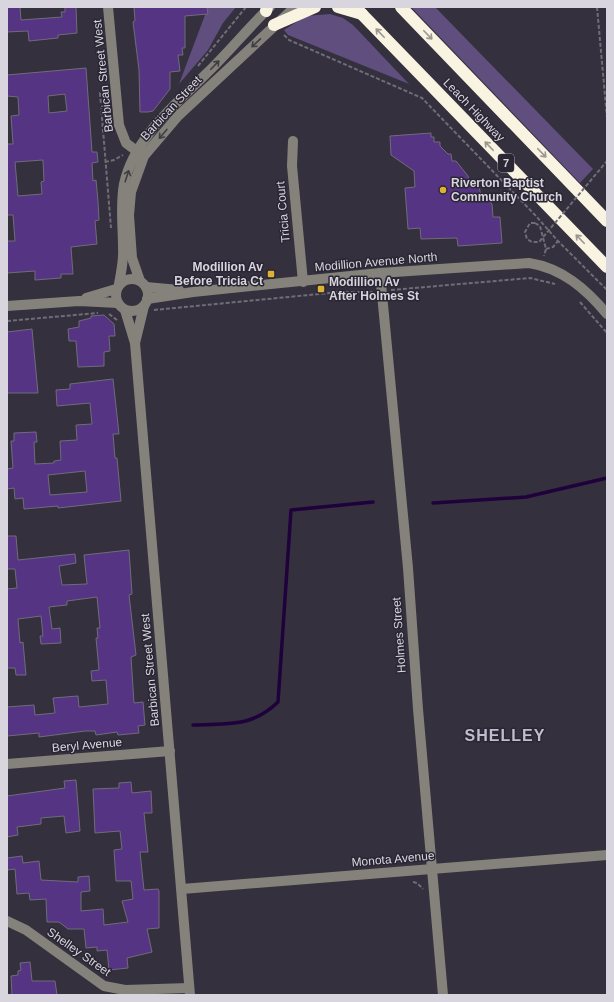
<svg xmlns="http://www.w3.org/2000/svg" width="614" height="1002" font-family="Arial,sans-serif">
  <style>
    .green { fill: #5f4e7e }
    .lines { fill: none; stroke-linecap: round; stroke-linejoin: round }
    .stream { stroke: #1f023c; stroke-width: 3.5 }
    .building { fill: #553583; stroke: #706b7a; fill-rule: evenodd }
    .path { stroke: #706c78; stroke-width: 2; stroke-dasharray: 4 2; stroke-linecap: butt }
    .minor { stroke: #85827b; stroke-width: 10 }
    .highway { stroke: #f9f3e1; stroke-width: 12 }
    .path-bridge { stroke: #706c78; stroke-width: 2; stroke-dasharray: 4 2; stroke-linecap: butt }
    .oneway { stroke: #9c9793 }
    .oneway2 { stroke: #413d45 }
    .poi-dot { fill: #dbb233; stroke: #2a2633; stroke-width: 1.5 }
    .labels { text-anchor: middle; dominant-baseline: central; stroke-width: 3; stroke-linejoin: round; paint-order: stroke }
    .shield { fill: #2a2633; stroke: #a4a0ab; stroke-width: 1 }
    .shield-label { font-size: 11px; font-weight: bold; fill: #d8d5de }
    .street-label { font-size: 12px; fill: #d8d5de; stroke: #2a2633 }
    .poi-label { font-size: 12px; font-weight: bold; fill: #d8d5de; stroke: #2a2633; text-anchor: start }
    .district-label { font-size: 16px; font-weight: bold; letter-spacing: 1px; fill: #c2bdce; stroke: #2a2633 }
  </style>
  <rect width="100%" height="100%" fill="#34303d"/>
  <g class="green">
    <path d="M208,7H236L223,23L208,50L179,84Z"/>
    <path d="M411,7H435L593,169L580,183Z"/>
    <path d="M330,14L343,18L353,25L409,84L288,35L284,30L306,16Z"/>
  </g>
  <g class="lines">
    <g class="stream">
      <path d="M433,503L526,497L607,478"/>
      <path d="M193,725C228,723 251,728 278,702L291,510L373,502"/>
    </g>
  </g>
  <g class="building">
    <path d="M7,7H20L21,20L62,17L61,12H65V7H76L77,33L58,35V38L29,41L28,31L7,32Z"/>
    <path d="M134,7H207L208,14L185,16V48H182L183,55H178L180,71L170,72V89L153,111L148,112H140L139,70L133,22L135,21Z"/>
    <path d="M86,68L92,152H97L98,162L92,163L93,181L96,180L98,201L99,220L95,221L97,244L71,247L73,274H61V278L35,280V271L7,273V241H15L13,215H7V144H13L11,116L19,115L18,97L7,96V75ZM65,94L67,111L49,113L48,96ZM43,160L44,181L41,182L42,194L18,196L15,162Z"/>
    <path d="M431,133V137H434V142H440V146L448,154H451L452,161H456L468,176L469,184L479,183L480,192L492,204L493,217H500L502,243L458,246L457,238L421,239L420,228L408,229L405,188L415,187L414,171L391,155L390,136Z"/>
    <path d="M104,315L114,324L115,336H109L110,351L104,352V366L78,367L76,341H69L68,329L79,327V321L91,318V316Z"/>
    <path d="M32,329L38,393H7V332Z"/>
    <path d="M113,379L119,434H113L115,458H117L121,501L58,508V506L24,509L23,498L15,499L14,488L7,489V469L13,468L11,441H14V433L36,432L37,442H34L35,464L54,463V461L61,460L60,441L77,440L76,425L92,424L90,403L57,406L56,390L70,389V384ZM85,471L87,492L50,495L48,475Z"/>
    <path d="M7,536H16L18,560L75,554L76,563L59,566L62,585L87,584L84,555L129,550L132,594L129,595L136,655L131,657L134,703L143,702L145,725L138,726L139,733L118,735L117,732L96,735L95,731H85L39,737V733L7,736V707L34,705L35,715L55,713L53,698L78,696L79,707L108,704L106,680L92,681L91,671L99,670L96,638H98L97,628H100L97,597L67,601V605L49,607L52,629L60,628L61,643L41,644L40,636H43L41,616L18,619L20,643L23,642L26,675H16L15,668H7V589L17,588L15,569H7Z"/>
    <path d="M76,780L80,831L66,833L64,816L41,818V824L17,827L18,835L7,837V796L65,788L64,781Z"/>
    <path d="M131,782L132,793L151,791L152,813H144L148,852H140L144,890L158,889L159,891V928L147,929L152,952L127,958L128,968L109,970L107,950L97,951V947L86,948L84,929H68L59,922H47L46,899L30,900L29,893L17,894L15,869L7,870V858L22,856L23,863L39,861L41,880L78,882V877L89,876L90,891L81,892V911L103,909L104,925L128,922L122,901L133,899L131,881H116L114,850L122,849L120,831L95,833L93,789L119,788V783Z"/>
    <path d="M30,962L32,981H55L57,995H12L11,976L18,975V971L21,970L20,963Z"/>
  </g>
  <g class="lines">
    <g class="path">
      <path d="M597,7L607,118"/>
      <path d="M284,35L289,40L422,98L536,216L558,241L607,290"/>
      <path d="M198,66L246,7"/>
      <path d="M106,92L100,93L111,228"/>
      <path d="M105,162L114,160L123,155"/>
      <path d="M535,223L540,226L546,249L544,256"/>
      <path d="M546,249L553,247L558,241"/>
      <path d="M391,290L530,278L555,284"/>
      <path d="M580,302L607,333"/>
      <path d="M154,310L340,292H373"/>
      <path d="M109,314L117,320"/>
      <path d="M7,321L98,313"/>
      <path d="M413,882L417,883L423,889"/>
    </g>
    <g class="minor">
      <path d="M108,7L119,125L126,143L142,155"/>
      <path d="M293,141L292,166L303,282"/>
      <path d="M380,273L408,568L418,709L443,995"/>
      <circle cx="132" cy="295" r="16"/>
      <path d="M140,281L132,258L129,215L131,192L144,156L178,116L295,7"/>
      <path d="M119,284C121,272 124,260 123,248C123,226 120,205 124,184C134,138 175,105 207,73C229,52 248,28 270,7"/>
      <path d="M146,287L179,290"/>
      <path d="M86,298L116,289"/>
      <path d="M147,299L193,292L380,273L529,263C562,268 586,289 607,314"/>
      <path d="M7,306L79,301L118,303"/>
      <path d="M125,310L135,343L190,995"/>
      <path d="M135,343L144,306"/>
      <path d="M7,764L170,751"/>
      <path d="M182,889L607,855"/>
      <path d="M7,921L26,930L104,986L125,990L189,988"/>
    </g>
    <g class="highway">
      <path d="M338,7L362,14"/>
      <path d="M355,7L607,267"/>
      <path d="M401,7L607,221"/>
      <path d="M266,11L267,7"/>
      <path d="M274,25L315,7"/>
    </g>
    <path class="path-bridge" d="M535,223H530L525,232L527,239L532,242H539L607,161"/>
  </g>
  <defs><path id="oneway-shaft" d="M-6 0H5M1.5-3L5.5 0L1.5 3" fill="none" stroke-width="1.6" stroke-linecap="round" stroke-linejoin="round"/></defs>
  <g class="oneway">
    <use href="#oneway-shaft" transform="translate(380 33) rotate(-134)"/>
    <use href="#oneway-shaft" transform="translate(428 35) rotate(46)"/>
    <use href="#oneway-shaft" transform="translate(489 146) rotate(-134)"/>
    <use href="#oneway-shaft" transform="translate(542 153) rotate(46)"/>
    <use href="#oneway-shaft" transform="translate(580 239) rotate(-134)"/>
  </g>
  <g class="oneway2">
    <use href="#oneway-shaft" transform="translate(256 43) rotate(137)"/>
    <use href="#oneway-shaft" transform="translate(215 65) rotate(-46)"/>
    <use href="#oneway-shaft" transform="translate(163 134) rotate(130)"/>
    <use href="#oneway-shaft" transform="translate(127 176) rotate(-72)"/>
  </g>
  <g class="poi-dot">
    <circle cx="443" cy="190" r="4"/>
    <rect x="267" y="270" width="8" height="8" rx="2"/>
    <rect x="317" y="285" width="8" height="8" rx="2"/>
  </g>
  <g class="labels">
    <rect class="shield" x="498" y="154" width="16" height="18" rx="3"/>
    <g class="shield-label">
      <text x="506" y="163">7</text>
    </g>
    <g class="street-label">
      <text transform="translate(103 76) rotate(-96)">Barbican Street West</text>
      <text transform="translate(171 108) rotate(-47)">Barbican Street</text>
      <text transform="translate(474 110) rotate(46)">Leach Highway</text>
      <text transform="translate(283 212) rotate(-95)">Tricia Court</text>
      <text transform="translate(376 262) rotate(-5)">Modillion Avenue North</text>
      <text transform="translate(399 635) rotate(-94)">Holmes Street</text>
      <text transform="translate(150 670) rotate(-95)">Barbican Street West</text>
      <text transform="translate(87 745) rotate(-5)">Beryl Avenue</text>
      <text transform="translate(393 859) rotate(-5)">Monota Avenue</text>
      <text transform="translate(79 952) rotate(35)">Shelley Street</text>
    </g>
    <g class="poi-label">
      <text x="451" y="183">Riverton Baptist<tspan x="451" dy="14">Community Church</tspan></text>
      <text x="263" y="267" text-anchor="end">Modillion Av<tspan x="263" dy="14">Before Tricia Ct</tspan></text>
      <text x="329" y="282">Modillion Av<tspan x="329" dy="14">After Holmes St</tspan></text>
    </g>
    <g class="district-label">
      <text x="505" y="735">SHELLEY</text>
    </g>
  </g>
  <rect width="614" height="1002" fill="none" stroke="#d8d5de" stroke-width="16"/>
</svg>
